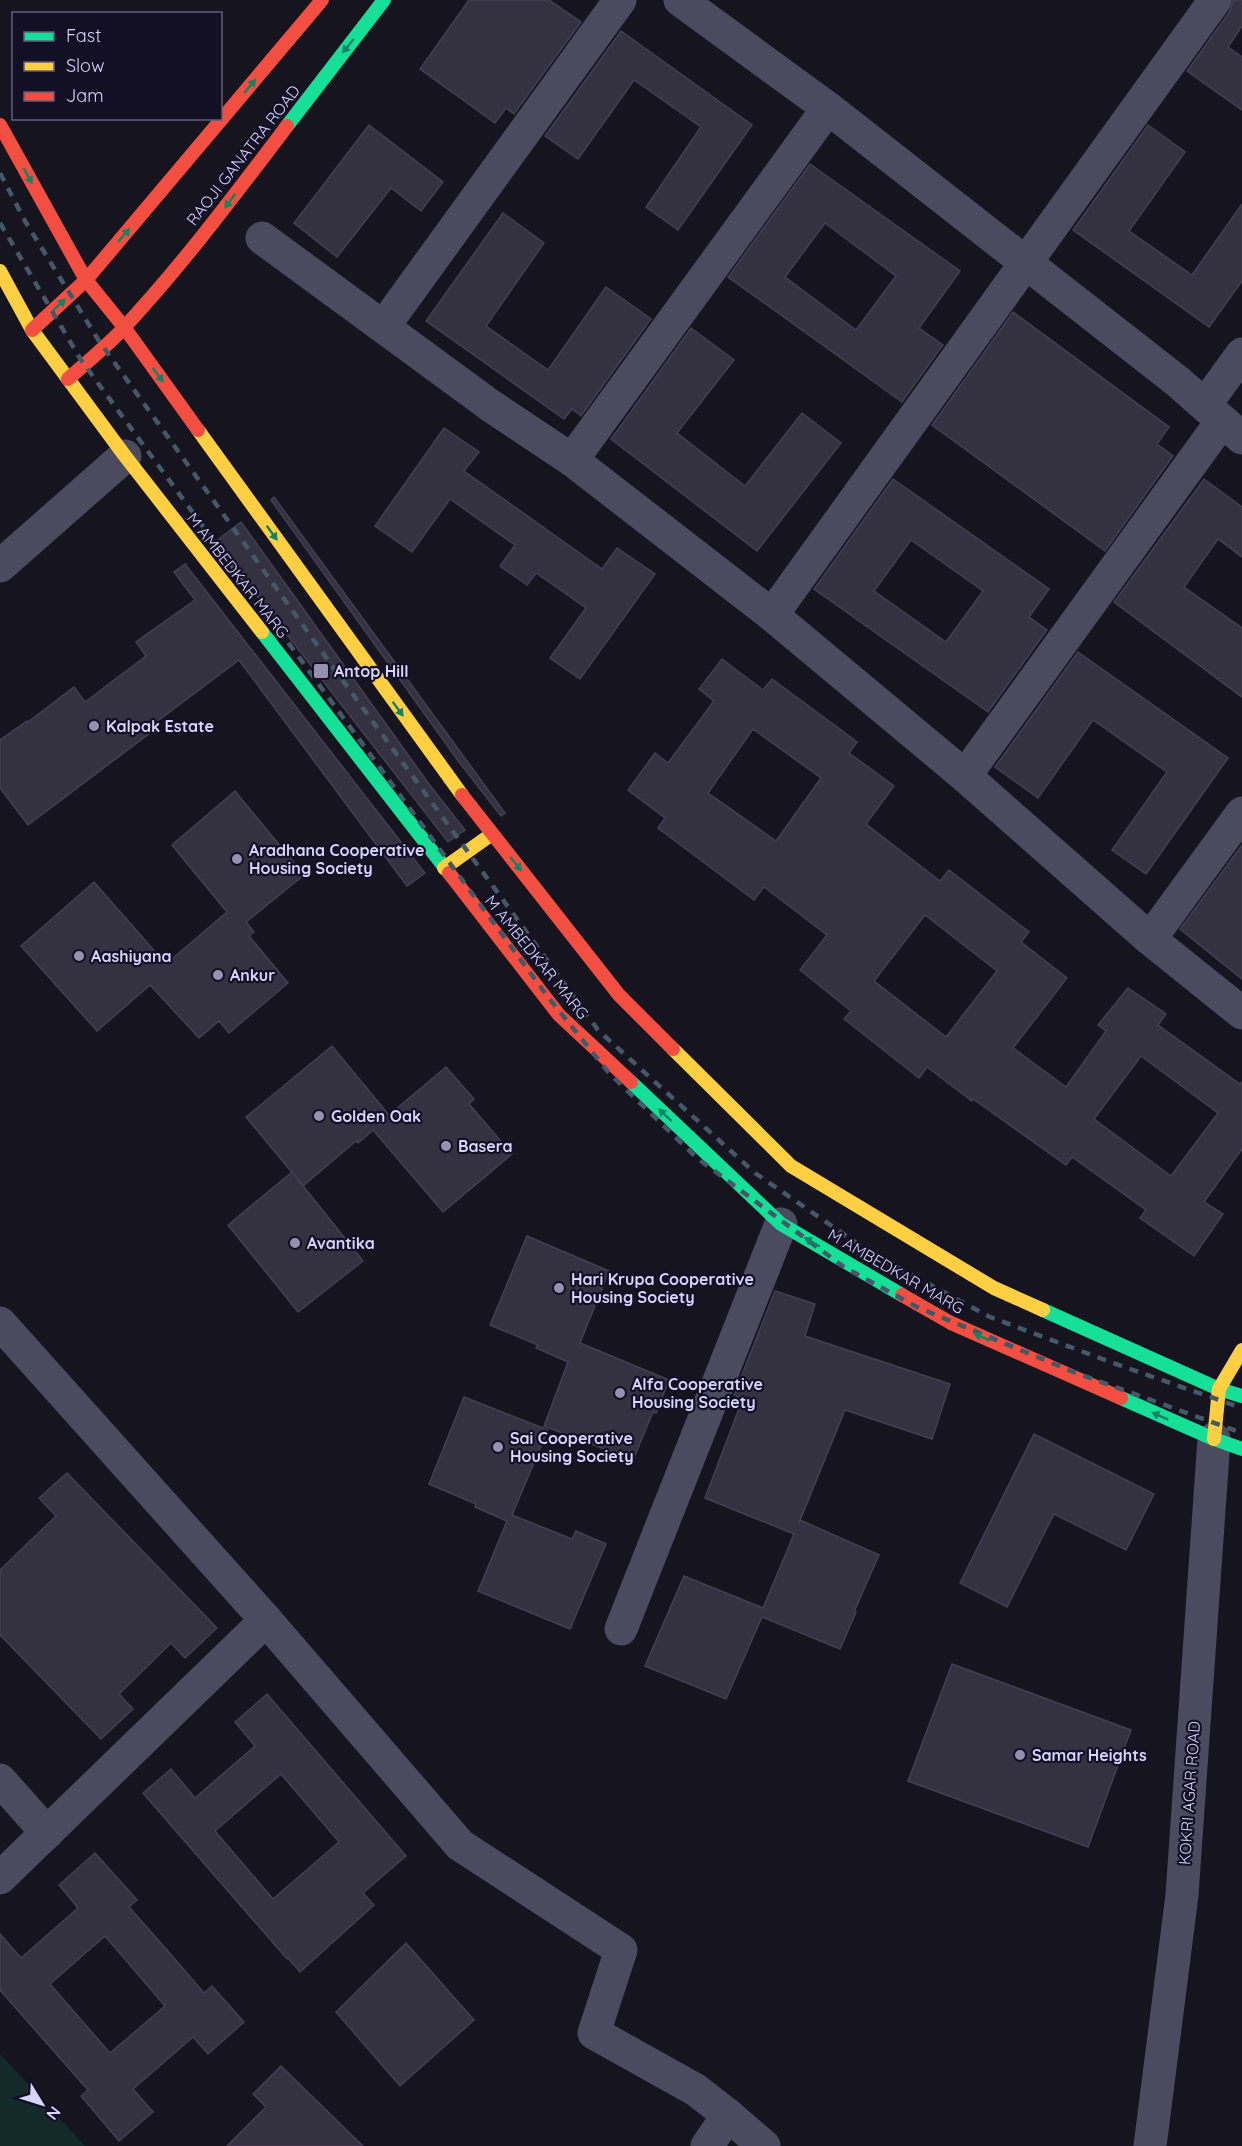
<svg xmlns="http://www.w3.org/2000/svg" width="1242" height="2146" font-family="Quicksand,sans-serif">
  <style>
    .green { fill: #132a2a }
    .building { fill: #343241; stroke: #433f52; stroke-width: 1.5; fill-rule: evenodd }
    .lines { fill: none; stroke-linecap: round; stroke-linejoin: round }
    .street { stroke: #4b4a5f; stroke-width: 33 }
    .fast { stroke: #16e098; stroke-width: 14 }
    .slow { stroke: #ffcf43; stroke-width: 14 }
    .jam { stroke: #f24e42; stroke-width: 14 }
    .rail { stroke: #445867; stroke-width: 4.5; stroke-dasharray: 9 8; stroke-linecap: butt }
    .oneway { fill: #158264 }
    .poi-dot { fill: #9591af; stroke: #130f24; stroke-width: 2 }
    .labels { text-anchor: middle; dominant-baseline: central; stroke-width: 4.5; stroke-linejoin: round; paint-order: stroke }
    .street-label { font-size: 16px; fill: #d9d4fd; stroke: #130f24 }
    .poi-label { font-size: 16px; font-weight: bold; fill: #d9d4fd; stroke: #130f24; text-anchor: start }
  </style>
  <rect width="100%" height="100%" fill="#16141f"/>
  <path class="green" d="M0,2054L85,2146H0Z"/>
  <g class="building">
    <path d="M469,0H549L581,22L514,114L506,108L495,123L420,69Z"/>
    <path d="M1233,0H1242V26L1228,47L1242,57V110L1187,71L1230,11Z"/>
    <path d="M621,31L752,125L678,230L646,207L701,127L634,80L578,159L545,136Z"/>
    <path d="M369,125L443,182L421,211L391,188L337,257L294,223Z"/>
    <path d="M1148,125L1185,152L1129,231L1192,275L1242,204V281L1209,327L1073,230Z"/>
    <path d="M810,164L960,271L919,328L943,345L902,402L728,277ZM825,223L896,276L856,330L785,277Z"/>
    <path d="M503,213L544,243L486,326L548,370L606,287L651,319L581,416L572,409L564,419L426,321Z"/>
    <path d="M1013,312L1169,427L1157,444L1173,456L1105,551L932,425Z"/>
    <path d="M691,328L734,360L677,433L745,486L802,413L841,443L757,551L611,439Z"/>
    <path d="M444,428L479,452L464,471L602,569L617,548L655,574L580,679L550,658L586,608L536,573L527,585L500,566L515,545L450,499L412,552L375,526Z"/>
    <path d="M893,479L1049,589L1029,617L1047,630L988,712L814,589ZM911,540L983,591L946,642L874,591Z"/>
    <path d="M1204,479L1242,507V557L1218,539L1184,587L1242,628V697L1114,602Z"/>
    <path d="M274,497L505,813L501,816L459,762L271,500Z"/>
    <path d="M241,522L429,784L465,830L448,842L215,542Z"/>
    <path d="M185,564L425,873L407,886L239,660L147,729L150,733L28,825L0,788V740L27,721L28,722L74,687L85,702L146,656L136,642L195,600L174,572Z"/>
    <path d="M1078,652L1228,758L1146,874L1112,850L1167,772L1093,720L1038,798L995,767Z"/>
    <path d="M722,659L763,690L772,679L857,742L849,753L894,786L866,824L940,881L949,870L1029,932L1021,942L1067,978L1013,1048L1066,1087L1106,1031L1098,1025L1128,988L1166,1014L1158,1025L1240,1084L1242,1082V1149L1204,1202L1223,1214L1194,1256L1140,1218L1146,1210L1072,1157L1066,1165L973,1099L972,1101L927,1067L919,1078L844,1019L851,1011L800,970L827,935L764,887L754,900L658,828L665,818L628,790L655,753L668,763L714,701L699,689ZM753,729L821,778L776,841L708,793ZM925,915L997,971L946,1037L874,981ZM1141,1056L1218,1113L1171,1176L1094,1119Z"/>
    <path d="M235,791L304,875L246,922L254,932L249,936L288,983L229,1033L219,1021L199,1038L150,985L97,1031L21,946L94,882L166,964L227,912L172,845Z"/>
    <path d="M1242,845V979L1180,929Z"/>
    <path d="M332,1046L389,1115L446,1067L474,1099L469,1104L512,1154L443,1212L373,1130L358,1143L356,1141L303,1186L246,1117Z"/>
    <path d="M292,1172L363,1261L298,1312L228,1225Z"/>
    <path d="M527,1236L609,1271L580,1343L669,1380L656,1413L653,1412L633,1460L544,1426L568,1362L536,1348L538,1345L490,1325Z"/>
    <path d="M775,1291L815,1304L805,1336L950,1384L932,1439L845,1410L799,1523L800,1520L879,1555L854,1612H856L840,1649L762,1617L726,1699L645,1666L684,1576L763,1608L794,1534L705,1498L743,1398L734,1395Z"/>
    <path d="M464,1397L548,1430L512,1515L572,1539L576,1531L606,1544L570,1629L478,1591L507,1521L475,1507L476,1504L429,1484Z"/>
    <path d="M1034,1434L1154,1494L1126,1550L1054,1514L1007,1607L960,1583Z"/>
    <path d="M67,1473L217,1628L185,1658L171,1643L119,1694L133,1709L101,1739L0,1635V1570L56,1516L39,1498Z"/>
    <path d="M952,1664L1131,1730L1088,1847L908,1781Z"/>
    <path d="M267,1694L406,1856L363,1893L374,1905L300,1972L288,1958L287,1959L143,1793L171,1769L195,1798L255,1746L235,1722ZM281,1774L339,1842L273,1899L215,1831Z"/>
    <path d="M95,1853L137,1900L129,1907L167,1950L204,1993L212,1986L244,2022L208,2054L193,2037L133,2089L153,2112L119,2141L81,2096L88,2090L0,1990V1934L21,1958L78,1908L59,1885ZM105,1936L165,2006L110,2053L50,1984Z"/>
    <path d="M406,1943L474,2020L400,2086L336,2012Z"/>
    <path d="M281,2066L363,2146H227L266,2107L253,2094Z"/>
  </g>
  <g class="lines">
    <g class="street">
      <path d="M680,0L828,108L1177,381L1242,438"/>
      <path d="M262,238L491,406L572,460L772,615L965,776L1150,939L1242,1013"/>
      <path d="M384,326L620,0"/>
      <path d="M1205,405L1242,354"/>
      <path d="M572,460L828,108"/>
      <path d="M0,566L125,456"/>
      <path d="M772,615L1215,0"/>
      <path d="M965,776L1222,421"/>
      <path d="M1150,939L1242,813"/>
      <path d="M0,1323L266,1620L460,1845L621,1950L594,2033L696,2090L728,2115"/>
      <path d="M621,1629L781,1224"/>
      <path d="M0,1780L47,1833"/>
      <path d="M0,1878L266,1620"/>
      <path d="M707,2146L728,2115L764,2146"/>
      <path d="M1150,2146L1182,1895L1214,1439"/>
    </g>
    <g class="fast">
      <path d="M287,126L384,0"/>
      <path d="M262,632L449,873"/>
      <path d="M631,1082L781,1224L902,1295"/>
      <path d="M1043,1310L1219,1389L1242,1396"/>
      <path d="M1121,1398L1214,1439L1242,1449"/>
    </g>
    <g class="slow">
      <path d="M0,271L32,330L125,456L262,632"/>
      <path d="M198,430L462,795"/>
      <path d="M444,868L492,834"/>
      <path d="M673,1049L791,1166L994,1288L1043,1310"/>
      <path d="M1214,1439L1219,1389L1242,1350"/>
    </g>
    <g class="jam">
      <path d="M0,125L86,280L124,327L198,430"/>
      <path d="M32,330L86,280L322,0"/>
      <path d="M68,379C85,364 103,349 119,333C180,268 234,196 287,126"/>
      <path d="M462,795L619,995L673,1049"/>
      <path d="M449,873L559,1015L631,1082"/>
      <path d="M902,1295L951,1323L1121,1398"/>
    </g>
    <g class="rail">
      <path d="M0,173L25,221L99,341L330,663L598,1030L755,1173L871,1253L990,1317L1113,1363L1242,1408"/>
      <path d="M0,223L81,360L548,997L609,1073L697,1158L844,1267L917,1307L1071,1371L1242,1433"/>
    </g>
  </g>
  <defs><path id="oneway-solid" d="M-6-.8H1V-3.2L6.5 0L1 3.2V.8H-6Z" transform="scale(1.5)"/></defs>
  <g class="oneway">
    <use href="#oneway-solid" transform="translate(348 46) rotate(129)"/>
    <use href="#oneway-solid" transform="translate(250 86) rotate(-50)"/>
    <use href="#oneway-solid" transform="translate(28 176) rotate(61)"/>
    <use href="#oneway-solid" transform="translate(230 201) rotate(127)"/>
    <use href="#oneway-solid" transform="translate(124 235) rotate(-50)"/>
    <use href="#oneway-solid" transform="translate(59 305) rotate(-43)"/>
    <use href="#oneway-solid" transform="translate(158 375) rotate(54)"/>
    <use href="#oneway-solid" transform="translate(272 533) rotate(54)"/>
    <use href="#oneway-solid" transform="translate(398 709) rotate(54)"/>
    <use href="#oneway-solid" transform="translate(516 864) rotate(52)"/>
    <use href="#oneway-solid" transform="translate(665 1115) rotate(-137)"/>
    <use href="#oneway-solid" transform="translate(812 1242) rotate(-150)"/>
    <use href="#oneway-solid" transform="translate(982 1337) rotate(-156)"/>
    <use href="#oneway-solid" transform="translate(1160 1416) rotate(-156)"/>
  </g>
  <g class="poi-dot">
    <rect x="313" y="663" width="16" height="16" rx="3"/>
    <circle cx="94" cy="726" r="6"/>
    <circle cx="237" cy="859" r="6"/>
    <circle cx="79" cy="956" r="6"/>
    <circle cx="218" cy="975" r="6"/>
    <circle cx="319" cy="1116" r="6"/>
    <circle cx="446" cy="1146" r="6"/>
    <circle cx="295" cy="1243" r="6"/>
    <circle cx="559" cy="1288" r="6"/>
    <circle cx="620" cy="1393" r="6"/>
    <circle cx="498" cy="1447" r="6"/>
    <circle cx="1020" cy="1755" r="6"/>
  </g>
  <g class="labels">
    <g class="street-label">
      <text transform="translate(243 155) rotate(-52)">RAOJI GANATRA ROAD</text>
      <text transform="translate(238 575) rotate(52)">M AMBEDKAR MARG</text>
      <text transform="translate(537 957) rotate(51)">M AMBEDKAR MARG</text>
      <text transform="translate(896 1271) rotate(30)">M AMBEDKAR MARG</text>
      <text transform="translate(1189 1793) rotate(-86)">KOKRI AGAR ROAD</text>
    </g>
    <g class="poi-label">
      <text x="334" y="671">Antop Hill</text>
      <text x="106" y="726">Kalpak Estate</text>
      <text x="249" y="850">Aradhana Cooperative<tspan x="249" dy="18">Housing Society</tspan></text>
      <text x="91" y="956">Aashiyana</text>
      <text x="230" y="975">Ankur</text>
      <text x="331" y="1116">Golden Oak</text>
      <text x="458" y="1146">Basera</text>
      <text x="307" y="1243">Avantika</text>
      <text x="571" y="1279">Hari Krupa Cooperative<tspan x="571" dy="18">Housing Society</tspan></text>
      <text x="632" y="1384">Alfa Cooperative<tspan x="632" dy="18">Housing Society</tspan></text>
      <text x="510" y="1438">Sai Cooperative<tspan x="510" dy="18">Housing Society</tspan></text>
      <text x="1032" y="1755">Samar Heights</text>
    </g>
  </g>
  <rect x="12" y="12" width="210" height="108" fill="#130f24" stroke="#625e7b" stroke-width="1.5"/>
  <rect x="24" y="32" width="30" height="9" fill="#16e098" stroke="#625e7b" stroke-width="1.5"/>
  <text x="66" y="42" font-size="18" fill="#d9d4fd">Fast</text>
  <rect x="24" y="62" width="30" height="9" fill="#ffcf43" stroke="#625e7b" stroke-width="1.5"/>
  <text x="66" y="72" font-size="18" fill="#d9d4fd">Slow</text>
  <rect x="24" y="92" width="30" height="9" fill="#f24e42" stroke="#625e7b" stroke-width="1.5"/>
  <text x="66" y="102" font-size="18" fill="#d9d4fd">Jam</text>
  <g transform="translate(42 2104) rotate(128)" stroke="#130f24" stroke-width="4.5" paint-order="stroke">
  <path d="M0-4.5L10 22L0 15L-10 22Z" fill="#d9d4fd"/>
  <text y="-9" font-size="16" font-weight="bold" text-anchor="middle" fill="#d9d4fd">N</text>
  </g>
</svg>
